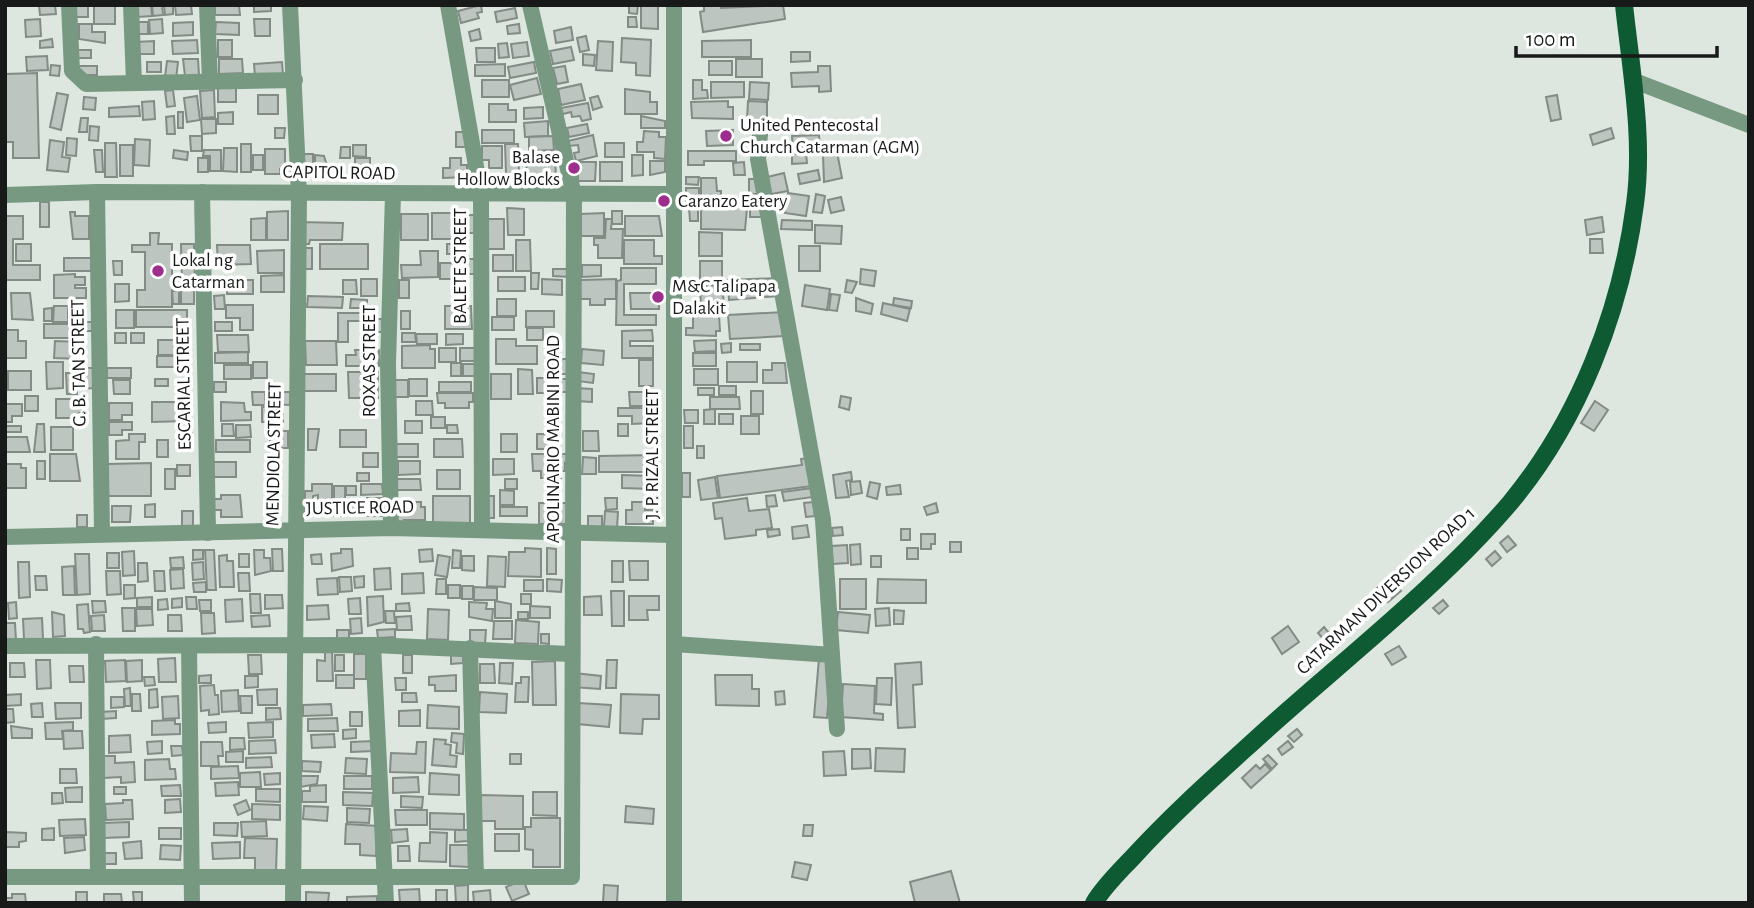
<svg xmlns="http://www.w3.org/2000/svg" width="1754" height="908" font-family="'Alegreya Sans',sans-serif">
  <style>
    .building { fill: #bcc5bf; stroke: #838b85; stroke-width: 2 }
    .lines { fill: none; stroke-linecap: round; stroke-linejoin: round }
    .minor { stroke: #779982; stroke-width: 16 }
    .major { stroke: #0d5a33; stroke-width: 18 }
    .poi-dot { fill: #9e2e8d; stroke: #fff; stroke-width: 2.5 }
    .labels { text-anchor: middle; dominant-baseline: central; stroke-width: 7; stroke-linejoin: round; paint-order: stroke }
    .poi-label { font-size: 19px; fill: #171a18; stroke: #fff; text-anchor: start }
    .street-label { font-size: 19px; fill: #171a18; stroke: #fff }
  </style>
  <rect width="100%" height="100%" fill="#dde7e0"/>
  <g class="building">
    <path d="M39,5H55L56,14L40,15Z"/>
    <rect x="74" y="5" width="14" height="12"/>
    <rect x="94" y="5" width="21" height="19"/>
    <path d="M136,5H151L152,16L137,17Z"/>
    <path d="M152,5H162L163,15L153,16Z"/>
    <path d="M164,5H173V14L165,15Z"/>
    <path d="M175,5H191L192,14L176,15Z"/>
    <path d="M215,5H239L240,15H215Z"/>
    <path d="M254,5H271V11L254,12Z"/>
    <path d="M481,5L482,12L477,13L479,18L461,23L458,11Z"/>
    <path d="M629,5H638L637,14L629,13Z"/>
    <path d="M641,5L658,6V29L641,28Z"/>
    <path d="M704,5H721V8L783,5L785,19L703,32L700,12L704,11Z"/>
    <path d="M515,8L517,18L497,22L495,12Z"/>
    <path d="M628,17H636L637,27H628Z"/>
    <path d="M40,19L41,36L26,37L25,20Z"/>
    <path d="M162,19L163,33L150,34L149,20Z"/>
    <path d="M254,19H270V36H255Z"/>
    <rect x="138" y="22" width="10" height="12"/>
    <path d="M193,22V35L173,36V23Z"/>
    <path d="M216,22L239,23V35L215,34Z"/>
    <path d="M79,24H92V32H105V43L79,39Z"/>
    <path d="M519,24L520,33L508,34L507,26Z"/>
    <path d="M571,27L573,40L556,43L554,31Z"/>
    <path d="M479,29L481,39L471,41L469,32Z"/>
    <path d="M586,36L589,50L580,52L577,38Z"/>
    <path d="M622,38L651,40L650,76L636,75V63L621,62Z"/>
    <path d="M52,39L53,47L40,48V41Z"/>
    <path d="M197,40L198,53L173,54L172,41Z"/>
    <rect x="218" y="40" width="14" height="17"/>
    <path d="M751,40V57H702V41Z"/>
    <path d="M154,41V54H135V42Z"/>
    <path d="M598,41L613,42L612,71L596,70Z"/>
    <path d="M527,42L529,56L513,58L511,44Z"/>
    <path d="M507,43L509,57L499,58L498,44Z"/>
    <path d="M571,47L574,60L553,64L550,51Z"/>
    <path d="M476,48H495V62H477Z"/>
    <rect x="76" y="50" width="15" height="8"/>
    <path d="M791,52H810V61L791,62Z"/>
    <path d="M583,54L595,55L594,66L583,65Z"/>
    <path d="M47,56L48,70L27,71L26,57Z"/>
    <path d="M183,59H198L199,75L185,76Z"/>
    <path d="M219,59H242L243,73L219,74Z"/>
    <rect x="736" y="59" width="26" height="18"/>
    <path d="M167,61L178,62L176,79L165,77Z"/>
    <rect x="709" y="61" width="23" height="14"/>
    <rect x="147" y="62" width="14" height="10"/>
    <path d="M282,62L283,74L255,76L254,64Z"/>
    <path d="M534,62L536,73L510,78L508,67Z"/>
    <path d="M505,64V76H475V65Z"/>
    <path d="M51,65L60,66L59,76L50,75Z"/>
    <rect x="79" y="66" width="18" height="9"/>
    <path d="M565,66L568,82L557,84L553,68Z"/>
    <path d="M818,66H830L831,91L819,92V86L792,87L791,73L818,72Z"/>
    <path d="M37,73L39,158H13V142H5V74Z"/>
    <path d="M537,78L541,94L514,100L510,85Z"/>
    <rect x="482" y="80" width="27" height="17"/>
    <path d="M693,80H702V90H707L708,98L693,99Z"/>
    <path d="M711,82H744V97L711,98Z"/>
    <path d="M750,82L769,83L768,100L749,99Z"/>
    <path d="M581,84L585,100L561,105L558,89Z"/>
    <rect x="218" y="88" width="18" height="14"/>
    <path d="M625,89L650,92V102H657V114H625Z"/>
    <path d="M173,90L175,106L167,107L165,91Z"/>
    <path d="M214,90L215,117L202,118L200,91Z"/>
    <path d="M57,93L68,95L61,130L50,127Z"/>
    <rect x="258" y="95" width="20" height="19"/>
    <path d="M1557,95L1561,119L1551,121L1546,97Z"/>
    <path d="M197,96L200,120L187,122L184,98Z"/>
    <path d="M598,96L602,107L593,110L590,98Z"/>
    <path d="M84,97L96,98L95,110L83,109Z"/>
    <path d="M154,101L155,119L143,120L142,102Z"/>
    <path d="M728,101V107H733V119L692,118L691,102Z"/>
    <path d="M748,101L767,102V120L747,119Z"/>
    <path d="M588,103L591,119L582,121L580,116L572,117L571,112L563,114L561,108Z"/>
    <path d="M489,104H508V110H516V122H489Z"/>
    <path d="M139,106L140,116L109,117V108Z"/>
    <path d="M543,107V118L524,119V108Z"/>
    <rect x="178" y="112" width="5" height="16"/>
    <path d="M233,112V124H218V113Z"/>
    <path d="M174,116L175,134H167L166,117Z"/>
    <path d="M641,116L665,121V128H641Z"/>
    <path d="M81,118H88L87,132H79Z"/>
    <path d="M201,119H216V133L202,134Z"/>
    <path d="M548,121V136L525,137L524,123Z"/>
    <path d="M587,124L589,133L569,137L567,128Z"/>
    <path d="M90,126L99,127L98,141L89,140Z"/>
    <path d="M275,128H285L284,138H275Z"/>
    <path d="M1611,128L1614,138L1593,145L1590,135Z"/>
    <rect x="482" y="130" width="32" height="13"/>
    <path d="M733,130V145L707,146L706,131Z"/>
    <path d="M644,131L659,132V137H666L665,159L654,158V152H637V142H643Z"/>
    <path d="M456,132H467L468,147H456Z"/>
    <path d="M593,135L597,156L576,161L574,153L579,152L578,145L569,146L568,141Z"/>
    <path d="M819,135L820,151L793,152L792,136Z"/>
    <path d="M190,136H202V151H191Z"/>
    <path d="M553,136L554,150L529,151V137Z"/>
    <path d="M67,138L77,139L76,156L66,155Z"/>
    <path d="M135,139L150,140L149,166L134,165Z"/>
    <path d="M50,140L64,142L62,157L70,158L68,172L47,170Z"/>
    <path d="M105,143H116L117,177H105Z"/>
    <rect x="605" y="143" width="19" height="14"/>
    <rect x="241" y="144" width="10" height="28"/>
    <path d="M505,144H518L519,173H506Z"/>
    <rect x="120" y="145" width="13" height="31"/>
    <path d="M353,145H366V157L353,156Z"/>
    <path d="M482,146H502V168H489V160H482Z"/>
    <path d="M341,147H350V158H340Z"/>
    <path d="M224,148H237V172L223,171Z"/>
    <path d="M265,149H285V169H280V174H265Z"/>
    <path d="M94,150H102L103,172H96Z"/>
    <path d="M174,150L188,152L187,160L173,158Z"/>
    <path d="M204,150H221V171H210V156H203Z"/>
    <path d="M555,151L556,181L527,182L526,152Z"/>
    <path d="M688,151H736V161H704V165H688Z"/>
    <path d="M837,152L842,178L824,182L823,155Z"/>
    <path d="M806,153L807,163L792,164V154Z"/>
    <rect x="300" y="154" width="13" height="18"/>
    <rect x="253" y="155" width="10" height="15"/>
    <path d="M315,155L324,156L329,172H315Z"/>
    <path d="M632,155H643V175L632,176Z"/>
    <rect x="198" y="158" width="10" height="14"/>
    <rect x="355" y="158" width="15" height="16"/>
    <path d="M450,158H461V165H467V177L443,178V168H450Z"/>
    <path d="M650,161H665V172L650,175Z"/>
    <path d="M578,162H596L595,181H578Z"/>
    <rect x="600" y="162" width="22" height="19"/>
    <path d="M744,162L745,175H734L733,163Z"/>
    <path d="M818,170L820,180L800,184L798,174Z"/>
    <path d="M784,173L788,191L766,195L763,178Z"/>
    <path d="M686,177H699L698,185L686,184Z"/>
    <path d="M701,178H716L717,191H721V196H701Z"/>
    <rect x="749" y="179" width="10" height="15"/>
    <path d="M686,188H699V202L686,201Z"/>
    <path d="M788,193L809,196L806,216L785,213Z"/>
    <path d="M816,194L825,196L822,213L813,212Z"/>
    <path d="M750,196L763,197V217H750Z"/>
    <path d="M841,197L844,210L831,213L828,200Z"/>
    <path d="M701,198H748L745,230L701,229Z"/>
    <rect x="40" y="202" width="9" height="25"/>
    <path d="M689,207H698V221H690Z"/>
    <path d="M507,208L524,209V235H508Z"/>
    <path d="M288,211V240H267V212Z"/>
    <rect x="612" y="211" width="10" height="13"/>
    <path d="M70,212H75V216H89V239H73Z"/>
    <rect x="432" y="213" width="27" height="26"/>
    <path d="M604,213V236H581V214Z"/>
    <rect x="401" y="214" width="27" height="26"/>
    <path d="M463,215H478V233H464Z"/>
    <path d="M5,216H23V239H13V265H40V280H5Z"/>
    <path d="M625,216H659L662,236H625Z"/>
    <path d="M1602,217L1604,232L1587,235L1585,220Z"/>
    <path d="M266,218V240H251V219Z"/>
    <rect x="486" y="219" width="18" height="30"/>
    <path d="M606,219H612L611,229H623L622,258H598V245H594V238H605Z"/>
    <path d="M782,220L812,221V230L781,229Z"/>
    <path d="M300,222L343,223L342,240H310L309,244H300Z"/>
    <path d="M815,225L842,226L841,244L815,243Z"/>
    <path d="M699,232L722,233V256H699Z"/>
    <path d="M150,233H159L158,244H172V307H137V290H145V252H132V245H150Z"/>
    <path d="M1590,239H1602L1603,253H1590Z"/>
    <path d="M516,240H530L531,271H516Z"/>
    <path d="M624,240H654V256H662V264H624Z"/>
    <rect x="16" y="244" width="15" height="17"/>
    <path d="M181,244H194L195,285H182Z"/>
    <rect x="320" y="244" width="48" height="25"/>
    <rect x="447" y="244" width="12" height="10"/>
    <path d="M217,245H250L251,264L218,265Z"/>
    <rect x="799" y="246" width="21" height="25"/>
    <rect x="301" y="248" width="11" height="21"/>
    <path d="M284,250V273H258L257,251Z"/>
    <path d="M420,251H438V277L402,278L401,265H421Z"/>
    <rect x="493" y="255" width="20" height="16"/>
    <rect x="64" y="258" width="27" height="13"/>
    <path d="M460,259H476L477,274H460Z"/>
    <path d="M113,261H122V275H114Z"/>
    <path d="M700,261H722V285L700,284Z"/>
    <rect x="440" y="263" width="18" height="16"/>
    <path d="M582,265H601V276L582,277Z"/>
    <path d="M621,268H656V284H624V315H656V325H616L617,281L621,280Z"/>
    <path d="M553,269H570V277L553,276Z"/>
    <path d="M861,269L876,271L874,286L860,284Z"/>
    <path d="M531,273H539L538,289H531Z"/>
    <path d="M75,274V277H85V285H75V288H86V298H54V275Z"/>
    <path d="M284,275V292H261V276Z"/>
    <rect x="498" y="277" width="27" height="14"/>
    <path d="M778,278L779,296L729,300L728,280Z"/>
    <rect x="361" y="279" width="16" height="17"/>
    <path d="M542,279L562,280V295L542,294Z"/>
    <path d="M616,279V299H605V305H590V299H580V280Z"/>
    <rect x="227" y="280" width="26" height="14"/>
    <path d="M343,280H356L357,294H343Z"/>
    <rect x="399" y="280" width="10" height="18"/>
    <path d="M847,280L857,282L852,293L845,292Z"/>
    <path d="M115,284H129V301L115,302Z"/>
    <path d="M728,285V293L723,294L724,306L701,307L700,286Z"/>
    <path d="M805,285L830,289L827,310L802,306Z"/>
    <rect x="181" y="288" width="13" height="16"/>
    <path d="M172,291H179V304H173Z"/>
    <path d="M11,293H30L33,320L12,319Z"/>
    <path d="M630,293H659V309H631Z"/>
    <path d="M831,294L840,295L837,311L829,310Z"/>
    <path d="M224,295L225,309H215L214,296Z"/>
    <path d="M308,296L343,297L342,308L307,307Z"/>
    <path d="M856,298L873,304L871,314L856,311Z"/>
    <path d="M894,298L912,301L911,308L893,305Z"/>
    <path d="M351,299L367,300V308H350Z"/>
    <rect x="497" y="299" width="19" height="17"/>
    <path d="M883,303L910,309L907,321L881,314Z"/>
    <rect x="71" y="304" width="13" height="17"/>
    <path d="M226,305H253V330H240V318H226Z"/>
    <path d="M54,306H68V322H53Z"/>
    <path d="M445,306H471L472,329H445Z"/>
    <path d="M52,308V321H44V309Z"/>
    <rect x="116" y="310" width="18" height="18"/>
    <rect x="136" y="310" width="51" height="17"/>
    <rect x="401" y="311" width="9" height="18"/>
    <rect x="526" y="311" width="28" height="16"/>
    <path d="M784,312L785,336L730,339L728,315Z"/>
    <path d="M338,313H366V321H348V342H338Z"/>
    <path d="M693,314L719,315L720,331H716V336L686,335V328H693Z"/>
    <rect x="492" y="317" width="22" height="13"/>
    <path d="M369,319H382L383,332H369Z"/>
    <rect x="83" y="322" width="10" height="9"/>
    <rect x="215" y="322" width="17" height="9"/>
    <path d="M44,324H81L82,338H44Z"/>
    <rect x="527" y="328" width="16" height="12"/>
    <path d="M5,330H18V341H26V358H5Z"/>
    <path d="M652,330L653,341H630V346H653V358H622V331Z"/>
    <rect x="115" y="333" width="11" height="10"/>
    <rect x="131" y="333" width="13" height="10"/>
    <path d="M402,333H415L416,342H402Z"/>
    <path d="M416,334H437V344H417Z"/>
    <path d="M446,334H463V344L446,345Z"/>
    <path d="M217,335H248L249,352H218Z"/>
    <path d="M496,339H516V346H537V364H496Z"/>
    <rect x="158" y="340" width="23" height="15"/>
    <path d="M716,340V351L695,352L694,341Z"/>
    <path d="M55,341L81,342V359L54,358Z"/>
    <path d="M305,341H336L337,365H306Z"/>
    <path d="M731,343V352L722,353L721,344Z"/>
    <rect x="740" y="344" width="20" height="6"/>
    <path d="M430,345V349H435V368H402V346Z"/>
    <rect x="439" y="348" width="17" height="14"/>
    <rect x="460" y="348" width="17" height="13"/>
    <path d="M582,349L604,351L603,365L581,363Z"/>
    <path d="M355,350H379V366H346V355H356Z"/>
    <path d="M248,352V363H215V353Z"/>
    <rect x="693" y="353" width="23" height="13"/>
    <rect x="157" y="356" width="27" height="11"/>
    <path d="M552,359H570V374H553Z"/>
    <rect x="639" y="360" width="14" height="26"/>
    <path d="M46,362H63V388L47,389Z"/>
    <rect x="253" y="362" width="14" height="16"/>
    <rect x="727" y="362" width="30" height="20"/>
    <rect x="451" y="363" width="10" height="13"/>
    <path d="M772,363H785L787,383H763V370H772Z"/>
    <rect x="463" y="364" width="13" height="12"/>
    <rect x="224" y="365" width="27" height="14"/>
    <path d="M79,368H94V388L79,389Z"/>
    <rect x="107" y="368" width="24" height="10"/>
    <path d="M518,369L532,370L533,394H518Z"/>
    <rect x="694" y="369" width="24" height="16"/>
    <rect x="8" y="371" width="23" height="19"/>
    <path d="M348,372H378V398H349Z"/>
    <path d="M578,372L594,374L593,383L577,381Z"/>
    <path d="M66,373H76L77,394H67Z"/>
    <rect x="302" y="374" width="34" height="17"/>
    <rect x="491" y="374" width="20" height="25"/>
    <rect x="537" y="378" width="13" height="15"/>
    <rect x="155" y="379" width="13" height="7"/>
    <rect x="409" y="379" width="18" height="17"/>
    <rect x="555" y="379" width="14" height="13"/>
    <path d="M113,380H130V394H114Z"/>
    <rect x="395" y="380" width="13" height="17"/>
    <rect x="214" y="382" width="12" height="10"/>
    <rect x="439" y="382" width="32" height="10"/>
    <rect x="719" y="386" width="17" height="9"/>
    <path d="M576,388L592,389V402L575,401Z"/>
    <rect x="698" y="388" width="16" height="7"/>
    <rect x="751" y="391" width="12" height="23"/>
    <path d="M252,392H265V405H253Z"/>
    <path d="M268,392H290V405L268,404Z"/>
    <path d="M629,392H652V406H630Z"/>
    <path d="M437,393H473V402H469V408H445V403H438Z"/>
    <rect x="25" y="396" width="13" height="15"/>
    <path d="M841,396L851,398L849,410L839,407Z"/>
    <path d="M710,397H739L740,409H710Z"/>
    <path d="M56,399H79V402H83V413H79V418H56Z"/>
    <path d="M416,401H432L433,415H416Z"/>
    <path d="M1595,401L1608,410L1594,431L1581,423Z"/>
    <path d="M152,402H187V421L152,422Z"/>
    <path d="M221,402L244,403L245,412H251V420L221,421Z"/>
    <path d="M109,403H132V415H122V420H109Z"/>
    <path d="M5,404H22V416H12V422H5Z"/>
    <path d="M262,407H282L283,422H262Z"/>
    <path d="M618,408H651V423L632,424V416H618Z"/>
    <path d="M715,409V424H704V410Z"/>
    <path d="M684,410H698V423H685Z"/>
    <rect x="719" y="414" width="14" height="10"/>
    <rect x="741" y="416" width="18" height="18"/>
    <rect x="431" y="417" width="14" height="11"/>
    <rect x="405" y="421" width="17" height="12"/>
    <path d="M109,422H132V430H122V435H109Z"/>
    <path d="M37,424H44L45,452H34Z"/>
    <path d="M222,424H233L234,436H222Z"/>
    <rect x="618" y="424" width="10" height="12"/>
    <path d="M236,425H250L251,437L236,438Z"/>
    <path d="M447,425H457L458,433H447Z"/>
    <rect x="6" y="426" width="15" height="6"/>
    <rect x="684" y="426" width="9" height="22"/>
    <rect x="51" y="427" width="22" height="23"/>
    <path d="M308,429H319L316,450H308Z"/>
    <rect x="340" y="430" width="26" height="17"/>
    <rect x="270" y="431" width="18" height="17"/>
    <path d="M583,431H598L599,451H583Z"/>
    <path d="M180,433H192V443H186V449H176V437H180Z"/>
    <path d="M129,434H145V442H139V459H116V441L129,440Z"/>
    <rect x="501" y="434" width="16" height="18"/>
    <rect x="537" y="434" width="14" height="15"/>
    <path d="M5,437H27L30,452H5Z"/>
    <path d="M434,439H462L463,457H434Z"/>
    <rect x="157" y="440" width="11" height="17"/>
    <rect x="216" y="440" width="34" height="12"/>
    <path d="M394,444H418V457H395Z"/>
    <rect x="697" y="446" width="7" height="12"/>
    <rect x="363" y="453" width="15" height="14"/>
    <path d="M50,454H76L80,481H50Z"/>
    <path d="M532,454H568V464L565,463V471H561V478H541V471H533Z"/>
    <path d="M655,455V472H599V456Z"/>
    <path d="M583,457L596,458V474H582Z"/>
    <path d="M808,458L812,486L720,498L717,476L802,465L801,459Z"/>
    <path d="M493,459H514V474L493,475Z"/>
    <rect x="37" y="461" width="8" height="18"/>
    <path d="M398,461H420V474L398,475Z"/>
    <rect x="213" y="462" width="23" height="15"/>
    <path d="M151,463V496H108V464Z"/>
    <path d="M5,464H21V468H26V488H5Z"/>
    <rect x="177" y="465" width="13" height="11"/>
    <rect x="165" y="469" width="10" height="20"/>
    <rect x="437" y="470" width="23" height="19"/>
    <path d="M851,472L852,480L846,481L849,497L836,498L833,475Z"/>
    <rect x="357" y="473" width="12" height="8"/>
    <rect x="682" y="473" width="8" height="24"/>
    <path d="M622,475L652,476V489L622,488Z"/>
    <path d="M715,477L718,498L701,500L698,480Z"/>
    <path d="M395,479H420L421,490H395Z"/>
    <rect x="505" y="479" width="12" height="10"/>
    <path d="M860,481L862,493L851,495L850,482Z"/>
    <path d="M870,482L880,484L877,499L867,496Z"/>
    <path d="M312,484H332V514H318V495L313,496V513H305V491H312Z"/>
    <path d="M361,484H382L383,494L361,495Z"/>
    <path d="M900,485L901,494L887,495L886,487Z"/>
    <rect x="334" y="486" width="11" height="30"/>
    <rect x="346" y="486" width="10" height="9"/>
    <path d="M812,488L813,497L784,501L782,492Z"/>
    <path d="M500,490L514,491V505H500Z"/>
    <path d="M221,495H240L242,517H221V510H212V499H221Z"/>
    <path d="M775,495L777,506L767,507L766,496Z"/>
    <rect x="433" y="496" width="37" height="27"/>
    <rect x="484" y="496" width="10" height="22"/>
    <path d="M367,498H385L386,516H367Z"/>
    <path d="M605,498H617V509L606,510Z"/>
    <path d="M747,498L749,511L769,509L772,528L756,530V535L725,539L722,518L715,519L713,503Z"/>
    <rect x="347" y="501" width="18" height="14"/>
    <path d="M391,502H421V507H425V520H404L405,525H391Z"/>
    <path d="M632,502H645V510H653V524H626V510H632Z"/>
    <path d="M813,502L815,516L806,517L804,503Z"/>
    <rect x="539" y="503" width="29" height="21"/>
    <path d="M936,503L938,512L927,515L924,507Z"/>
    <path d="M155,504V517H145V505Z"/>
    <path d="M112,506H131L130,522H112Z"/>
    <rect x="500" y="507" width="27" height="9"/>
    <rect x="182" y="511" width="11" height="15"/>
    <path d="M605,511L618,512L617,528L604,527Z"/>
    <rect x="77" y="515" width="10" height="12"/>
    <rect x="588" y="516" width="14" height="11"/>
    <path d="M807,525L809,537L793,539L792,527Z"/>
    <path d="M842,527L843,535L833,536L832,528Z"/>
    <path d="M779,529L780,535L768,537L767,530Z"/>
    <rect x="901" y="529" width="9" height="11"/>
    <path d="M921,534H935V544H931V549H921Z"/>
    <path d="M1508,536L1516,545L1507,552L1500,543Z"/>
    <path d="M1436,541L1440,545L1433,553L1425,546Z"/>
    <rect x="950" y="542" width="11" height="10"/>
    <path d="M860,544L861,564L851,565L850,545Z"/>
    <path d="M847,545L848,563L833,564L831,546Z"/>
    <path d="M525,548L541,549V577L508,576L509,552H525Z"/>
    <path d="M547,548L556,549V574H547Z"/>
    <rect x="907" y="548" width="11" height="11"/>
    <path d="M272,549H282L283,571H273Z"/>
    <path d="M341,549H352L353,566L332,571L331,554L341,553Z"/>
    <path d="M432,549L433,561L420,562L419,550Z"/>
    <path d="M193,550H203V559L193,560Z"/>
    <path d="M205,550H214L216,590H207Z"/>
    <path d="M254,550H264V558H270L271,571L255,575Z"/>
    <path d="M453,550L461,551L460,568H452Z"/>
    <path d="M134,551L135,575L123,576L122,552Z"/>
    <path d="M1495,551L1501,558L1492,566L1486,559Z"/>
    <rect x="107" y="553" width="12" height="15"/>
    <path d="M75,554H89L90,594L77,595Z"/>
    <rect x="239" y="554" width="10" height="13"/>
    <path d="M321,554L322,564H312L311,555Z"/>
    <path d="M227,555V561H233L234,587H220L219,556Z"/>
    <path d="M438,555L450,557L447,577L435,575Z"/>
    <path d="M462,556H474V571L462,570Z"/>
    <path d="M488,556L506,557L505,587L487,586Z"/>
    <rect x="871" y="556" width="10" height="11"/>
    <path d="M183,557L184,568H171L170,558Z"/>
    <rect x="612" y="561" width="11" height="21"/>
    <path d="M629,561H648V580H630Z"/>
    <path d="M18,562H29L30,597L19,598Z"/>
    <path d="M203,562L204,579L193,580L192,563Z"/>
    <path d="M138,563H147L148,581L138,582Z"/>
    <path d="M74,566L75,595H63L62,567Z"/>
    <path d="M390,568L391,589L375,590L374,569Z"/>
    <path d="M183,569L184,588L171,589L170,570Z"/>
    <path d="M106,571H120L121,594L107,595Z"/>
    <path d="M154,571H164L165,591H155Z"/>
    <path d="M238,573H249L250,591H239Z"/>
    <path d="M423,573L424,593L402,594V574Z"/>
    <path d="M35,576H46L47,590H36Z"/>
    <path d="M364,576V587L355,588L354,577Z"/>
    <path d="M339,577H351L352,591L340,592Z"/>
    <path d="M337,578L338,594L318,595L317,579Z"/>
    <path d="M1390,578L1401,591L1388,602L1377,588Z"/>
    <path d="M437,579H446V594H436Z"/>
    <path d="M547,579L562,580L561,592L547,591Z"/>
    <rect x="840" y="579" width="26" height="30"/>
    <path d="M878,579L926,580V603H877Z"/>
    <rect x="524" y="580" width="19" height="11"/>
    <path d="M206,582V592H194L193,583Z"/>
    <path d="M124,585H135V598L124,599Z"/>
    <rect x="448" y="585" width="12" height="13"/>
    <rect x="462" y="586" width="11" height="13"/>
    <path d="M474,587L497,588V600H474Z"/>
    <path d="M611,591H624V626H612Z"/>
    <path d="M250,594H260L261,613H251Z"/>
    <rect x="521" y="594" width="10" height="10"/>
    <path d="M265,595H282L283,608L265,609Z"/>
    <path d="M383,596L384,622L368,626L367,597Z"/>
    <path d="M601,596L602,615H584V597Z"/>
    <path d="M629,596H659V610H647L648,620H629Z"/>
    <path d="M152,597V607H137V598Z"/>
    <path d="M186,597H196L197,609H187Z"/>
    <path d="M182,598V607L172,608V599Z"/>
    <path d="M360,598L361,614H349L348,599Z"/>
    <path d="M167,599L168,609L158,610V600Z"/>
    <path d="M242,599L243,621L226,622L225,600Z"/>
    <path d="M199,600H211V611H200Z"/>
    <path d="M1443,600L1448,606L1439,614L1433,608Z"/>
    <path d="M92,601H105L106,612L93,613Z"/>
    <path d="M495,601L511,604V618H495Z"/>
    <path d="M16,602L17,618L9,619L8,603Z"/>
    <path d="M469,602L487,603L486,609H493L492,621L469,617Z"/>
    <path d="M409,603L410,611H396V604Z"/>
    <path d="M88,604L90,632L84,633L83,629H78L77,605Z"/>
    <path d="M328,605L329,619L307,620V606Z"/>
    <path d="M530,606L550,607V618H530Z"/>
    <path d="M122,608H135V631H123Z"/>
    <path d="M889,608L890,625L876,626L875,609Z"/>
    <path d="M136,609H152L153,625L137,626Z"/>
    <path d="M428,609L449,610L448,640L427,639Z"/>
    <path d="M894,610L904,611L903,624H894Z"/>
    <path d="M385,611H394L395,623H386Z"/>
    <path d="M52,612L64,615L65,636L53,637Z"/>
    <rect x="518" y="612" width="10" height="7"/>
    <path d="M838,612L870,615L868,633L836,630Z"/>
    <path d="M201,613H214L215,633L202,634Z"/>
    <path d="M104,615L105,631H92L91,616Z"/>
    <path d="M168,615H181L182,631H168Z"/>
    <path d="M269,615L270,626L252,627L251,616Z"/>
    <path d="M411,616L412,630H397L396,617Z"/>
    <path d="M42,618L43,639H24L23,619Z"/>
    <path d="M361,618L362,633L351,634L350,619Z"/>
    <path d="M516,620L539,622L538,644L515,643Z"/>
    <path d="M494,621H512V639H493Z"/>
    <path d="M5,623H15L16,640L5,641Z"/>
    <path d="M1288,626L1299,642L1282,654L1272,638Z"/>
    <path d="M1324,627L1333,638L1327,643L1318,633Z"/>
    <path d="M395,629V637L378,638L377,630Z"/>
    <rect x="337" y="630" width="12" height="12"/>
    <path d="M470,630H486L485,644H470Z"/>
    <path d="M541,634H549V644L541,643Z"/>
    <path d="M1399,646L1406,657L1392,665L1385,654Z"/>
    <path d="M325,651H332L333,681H317V660L325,661Z"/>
    <rect x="354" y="654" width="12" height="25"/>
    <path d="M451,654H463V663L451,664Z"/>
    <path d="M248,655H261L262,674H249Z"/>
    <rect x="335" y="655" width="9" height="16"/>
    <rect x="403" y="655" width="9" height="18"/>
    <path d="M175,658L176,682H159L158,659Z"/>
    <path d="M819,658L832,659L827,718L814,717Z"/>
    <path d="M36,660H50L51,688L37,689Z"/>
    <path d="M125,660L126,681L106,682L105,661Z"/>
    <path d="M142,660V681L127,682L126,661Z"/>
    <path d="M607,660H617L616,688H606Z"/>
    <path d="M555,661L556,705H533L532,662Z"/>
    <path d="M921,662L922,684L913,685L915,727L898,728L895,664Z"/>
    <path d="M10,663H24L25,677H10Z"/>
    <path d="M500,663H513L512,684L499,683Z"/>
    <path d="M480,664H494L495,683H480Z"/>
    <path d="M69,666H83L84,682H70Z"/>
    <path d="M574,673L601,676L600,689L573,687Z"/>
    <path d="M211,675V683H199V676Z"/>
    <rect x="336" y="675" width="18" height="13"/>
    <path d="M456,675V691H435V685H429V677Z"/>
    <path d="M715,675H752V689H759V706L716,705Z"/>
    <path d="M245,676H258V687L245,688Z"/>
    <path d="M144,677H154L155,685L145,686Z"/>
    <path d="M521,677H529L528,702H515L516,683H521Z"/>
    <path d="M395,678H406V690H396Z"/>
    <path d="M877,678H892L891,705L876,704Z"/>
    <path d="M843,684L875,686L874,713L883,714V720L841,717Z"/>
    <path d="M214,685L215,695H218L219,714L209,715V710L201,711L200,686Z"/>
    <path d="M130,688L131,706H125L124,689Z"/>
    <path d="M157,689L158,707L149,708V690Z"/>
    <path d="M277,689V705H258L257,690Z"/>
    <path d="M238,690L239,711L222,712L221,691Z"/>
    <path d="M784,691L785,704L776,705L775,692Z"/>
    <path d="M480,692L507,694L506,713L479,712Z"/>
    <path d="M402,693H416L417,702H402Z"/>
    <path d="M21,694V705L5,706V695Z"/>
    <path d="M132,694H140L141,711H132Z"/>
    <path d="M621,694L659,695V719H643L642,734L620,733Z"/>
    <path d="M178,696L179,718L163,719L162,697Z"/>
    <path d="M240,696H252V713H241Z"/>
    <path d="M111,697H124V707L111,708Z"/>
    <path d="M42,703L43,717H32L31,704Z"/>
    <path d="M55,703H81V718L56,719Z"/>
    <path d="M578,703L611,705L609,727L577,724Z"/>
    <path d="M331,704L332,715L303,716V705Z"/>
    <path d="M428,705L459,707V729L427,728Z"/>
    <path d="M266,708H280L281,719L266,720Z"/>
    <path d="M5,709H13L14,722L5,723Z"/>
    <path d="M420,710V726H399V711Z"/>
    <path d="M116,711V718L101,719L100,712Z"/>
    <rect x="350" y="712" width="12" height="14"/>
    <path d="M337,718L338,731H308V719Z"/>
    <path d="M175,720V724H180V734L152,735V721Z"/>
    <path d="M73,722V730L62,731L63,739H46L45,723Z"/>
    <path d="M226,722V732L209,733L208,723Z"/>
    <path d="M273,722V737L249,738L248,723Z"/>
    <path d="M11,726L32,729V738H12Z"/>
    <path d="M356,729V738L343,739V730Z"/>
    <path d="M1297,729L1302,735L1294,742L1288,736Z"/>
    <path d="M63,731H82L83,748L64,749Z"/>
    <path d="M452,733L464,734L463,754L456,753L457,743L451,742Z"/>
    <path d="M334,734L335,747L312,748L311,735Z"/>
    <path d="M130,735L131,752L109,753V736Z"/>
    <path d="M230,738H244L245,749L230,750Z"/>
    <path d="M434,739L446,740L445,744L451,745L450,755L457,756L456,767L432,765Z"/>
    <path d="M275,740L276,753L249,754V741Z"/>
    <path d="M162,741V753L148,754L147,742Z"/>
    <path d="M373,741L374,751L351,752V742Z"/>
    <path d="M1288,741L1293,747L1282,755L1278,749Z"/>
    <path d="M201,742H222L223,756H218L219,766H201Z"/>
    <path d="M417,742H426L425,773L390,772L391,753L416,754Z"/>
    <path d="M171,746H182L183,755L172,756Z"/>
    <path d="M876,748L905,749L904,772L875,771Z"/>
    <path d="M852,749H870L871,768L852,769Z"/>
    <path d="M243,751V762H226V752Z"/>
    <path d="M844,751L846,775L824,776L823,752Z"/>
    <rect x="510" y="754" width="11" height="10"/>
    <path d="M1268,755L1277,764L1272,769L1263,759Z"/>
    <path d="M103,756H115V763L134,762L135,782L121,783V777L104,778Z"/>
    <path d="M271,757L272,767L246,768V758Z"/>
    <path d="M346,758L367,759L366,774L345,773Z"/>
    <path d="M169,759L170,769H175L176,779L145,780V760Z"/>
    <path d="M302,761L321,762L320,772L302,771Z"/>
    <path d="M1265,764L1271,770L1251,788L1242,778L1256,765L1260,769Z"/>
    <path d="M238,766L239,778L211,779V767Z"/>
    <path d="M60,769H76L77,783H60Z"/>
    <path d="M260,772L261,787H240V773Z"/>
    <path d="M280,773V784L265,785L264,774Z"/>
    <path d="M430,773L459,775V795L429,794Z"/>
    <path d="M301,776H318L317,784L300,787Z"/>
    <rect x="344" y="776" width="28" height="13"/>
    <path d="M418,777L419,792L393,793V778Z"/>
    <path d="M238,782L239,795L216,796L215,783Z"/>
    <path d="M180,785L181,796H162L161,786Z"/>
    <path d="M326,785V802H302V791H310V786Z"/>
    <path d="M82,787V802H66L65,788Z"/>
    <rect x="114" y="787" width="12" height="7"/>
    <path d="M256,789H280V802L256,801Z"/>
    <path d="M343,792L373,793L372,806L343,805Z"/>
    <path d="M533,792H557V816L533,815Z"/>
    <path d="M52,793H62L63,803L52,804Z"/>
    <path d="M481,795L523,796V829H495V821H481Z"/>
    <path d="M401,796L423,797L422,808L401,807Z"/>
    <path d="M180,799L181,812L165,813V800Z"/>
    <path d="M123,800H132L133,819L106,820L105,804L123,803Z"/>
    <path d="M246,800L250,810L238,815L234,805Z"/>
    <path d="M252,804L280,805V820L252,819Z"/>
    <path d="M304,806L328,807L327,821L303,819Z"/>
    <path d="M626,806L654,809L653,824L625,822Z"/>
    <path d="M347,808L370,809L369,823L347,822Z"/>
    <path d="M395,810H427V825H396Z"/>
    <path d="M430,813L464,814V830L430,829Z"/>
    <path d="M531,818H560V867H533V850L525,849V827H531Z"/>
    <path d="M85,819L86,835L60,836L59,820Z"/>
    <path d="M266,821L267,836L242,837L241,822Z"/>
    <path d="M129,822V837L103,838V823Z"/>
    <path d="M214,823H238L237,836L214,835Z"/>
    <path d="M346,824L378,826L376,856L360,855V844H345Z"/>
    <path d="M804,825H813L812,836H803Z"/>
    <path d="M54,828V840H42V829Z"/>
    <rect x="159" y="828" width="22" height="11"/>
    <path d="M407,829L408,841L392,843L391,830Z"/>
    <path d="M455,830H468V841L455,842Z"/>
    <path d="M5,832L26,833V841L19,842V847H5Z"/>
    <path d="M430,832L447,833L446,862L419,861L420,843H430Z"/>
    <rect x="495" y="834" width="24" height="17"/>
    <path d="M84,837L85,850L65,853L64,838Z"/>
    <path d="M245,838L277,839L276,872L255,871V858H244Z"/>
    <path d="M141,841L142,858L125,859L123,843Z"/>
    <path d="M240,842V858L213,859L212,843Z"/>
    <path d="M161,845L181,846L180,860L160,859Z"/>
    <path d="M450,845H470L469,867L450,866Z"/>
    <path d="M398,846H409L410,861H398Z"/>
    <rect x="104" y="853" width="12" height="11"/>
    <path d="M795,862L811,865L807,880L792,877Z"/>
    <path d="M951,871L960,903H915L910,882Z"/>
    <path d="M523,880L529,894L512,901L506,887Z"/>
    <path d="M468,885V903H456L455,886Z"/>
    <path d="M604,885L618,886L617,903H603Z"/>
    <path d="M419,889L420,903H400L399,890Z"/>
    <rect x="436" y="890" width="11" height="13"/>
    <path d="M490,890L491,903H474L473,892Z"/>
    <rect x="76" y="892" width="11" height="11"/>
    <path d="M133,892H142V903H134Z"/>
    <path d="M306,892L329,893L328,903H306Z"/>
    <path d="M12,894H25L26,903H5V898H12Z"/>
    <path d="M104,894H121L122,903H104Z"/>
    <path d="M377,896V903H347V897Z"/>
  </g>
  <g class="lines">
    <g class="minor">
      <path d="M69,5L72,71L86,84L295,80"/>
      <path d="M131,5L134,83"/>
      <path d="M207,5L210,81"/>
      <path d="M290,5L299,194L293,903"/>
      <path d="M448,5L481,195L482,529"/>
      <path d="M1632,80L1749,125"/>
      <path d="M760,134L758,159L823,520L832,655"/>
      <path d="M97,192L102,533"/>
      <path d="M202,192L208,533"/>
      <path d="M5,195L97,192L672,194"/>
      <path d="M391,528L388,364L393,194"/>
      <path d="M5,537L391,528L673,535"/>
      <path d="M96,644L98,876"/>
      <path d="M674,644L832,655L837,729"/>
      <path d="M373,645L570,654"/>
      <path d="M5,646L373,645L386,903"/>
      <path d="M189,646L192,903"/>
      <path d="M470,648L476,877"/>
      <path d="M5,877H572L574,195L530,5"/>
      <path d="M674,903V5"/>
    </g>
    <path class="major" d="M1094,903C1104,886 1120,871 1134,856C1175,811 1221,771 1266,730C1346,658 1441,584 1510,503C1579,420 1621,311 1635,204C1644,139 1631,70 1624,5"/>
  </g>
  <g class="poi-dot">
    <circle cx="726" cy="136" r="7"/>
    <circle cx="574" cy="168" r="7"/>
    <circle cx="664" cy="201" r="7"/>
    <circle cx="158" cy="271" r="7"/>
    <circle cx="658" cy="297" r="7"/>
  </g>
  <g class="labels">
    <g class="poi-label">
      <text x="740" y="125">United Pentecostal<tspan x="740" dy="22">Church Catarman (AGM)</tspan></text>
      <text x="560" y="157" text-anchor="end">Balase<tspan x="560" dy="22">Hollow Blocks</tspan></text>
      <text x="678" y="201">Caranzo Eatery</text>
      <text x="172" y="260">Lokal ng<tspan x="172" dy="22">Catarman</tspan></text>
      <text x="672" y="286">M&amp;C Talipapa<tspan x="672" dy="22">Dalakit</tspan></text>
    </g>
    <g class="street-label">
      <text transform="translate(339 173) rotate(1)">CAPITOL ROAD</text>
      <text transform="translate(460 266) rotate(-90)">BALETE STREET</text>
      <text transform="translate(369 361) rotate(-90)">ROXAS STREET</text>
      <text transform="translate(79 363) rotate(-91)">G. B. TAN STREET</text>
      <text transform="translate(184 384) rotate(-91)">ESCARIAL STREET</text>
      <text transform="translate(553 439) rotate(-90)">APOLINARIO MABINI ROAD</text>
      <text transform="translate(274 454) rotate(-89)">MENDIOLA STREET</text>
      <text transform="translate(652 454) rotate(-90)">J. P. RIZAL STREET</text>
      <text transform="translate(360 508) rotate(-1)">JUSTICE ROAD</text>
      <text transform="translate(1386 591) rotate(-43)">CATARMAN DIVERSION ROAD 1</text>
    </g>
  </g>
  <rect width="1754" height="908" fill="none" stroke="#171a18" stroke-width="14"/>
  <path d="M1516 46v10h201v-10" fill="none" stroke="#171a18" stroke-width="3.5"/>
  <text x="1526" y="46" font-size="21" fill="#171a18" stroke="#ffffff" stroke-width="5" paint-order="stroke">100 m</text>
</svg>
